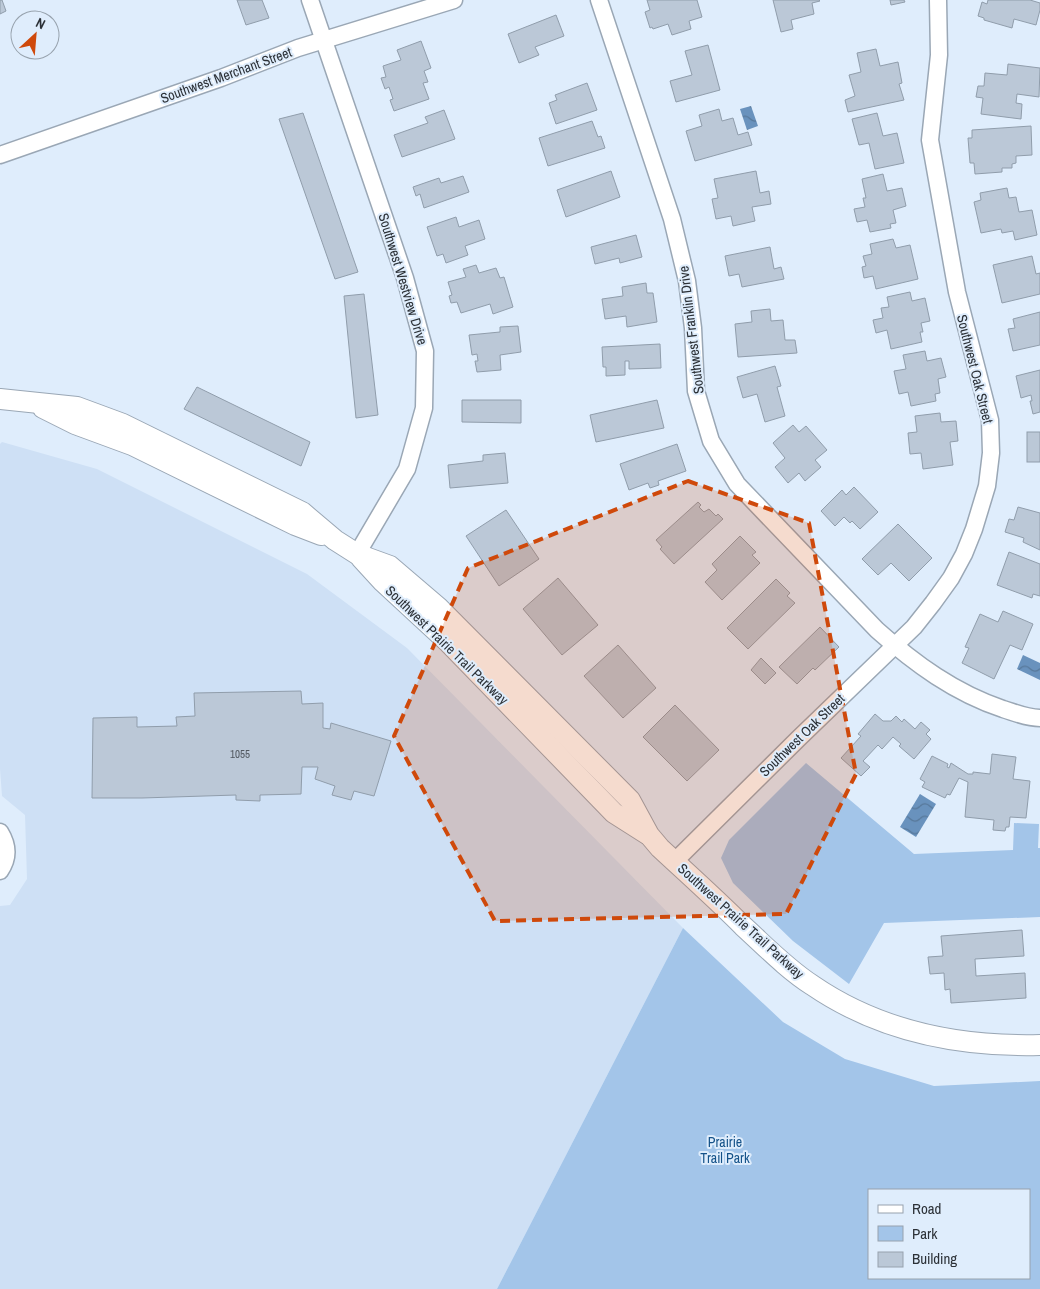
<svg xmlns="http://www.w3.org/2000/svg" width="1040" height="1289" font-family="'Archivo Narrow',sans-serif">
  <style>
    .built { fill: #cee0f5 }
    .green { fill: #a3c5e9; fill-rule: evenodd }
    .water { fill: url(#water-waves) }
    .building { fill: #bbc8d7; stroke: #909dab }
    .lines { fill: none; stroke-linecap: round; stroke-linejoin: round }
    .minor-casing { stroke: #9aa7b5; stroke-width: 19 }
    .tertiary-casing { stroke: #9aa7b5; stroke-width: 22 }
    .minor { stroke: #fff; stroke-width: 16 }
    .tertiary { stroke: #fff; stroke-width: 20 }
    .marked { fill: #cf490b; fill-opacity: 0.2; stroke: #cf490b; stroke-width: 4; stroke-dasharray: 10 6; stroke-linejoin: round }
    .labels { text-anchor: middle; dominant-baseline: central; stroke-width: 4; stroke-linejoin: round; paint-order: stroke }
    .number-label { font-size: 11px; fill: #50575f }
    .street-label { font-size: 14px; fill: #2c3137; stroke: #dfedfc }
    .park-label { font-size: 14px; fill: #145289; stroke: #dfedfc }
  </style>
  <defs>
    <pattern id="water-waves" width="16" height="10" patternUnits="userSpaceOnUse" patternTransform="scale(1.25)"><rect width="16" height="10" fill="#6992bd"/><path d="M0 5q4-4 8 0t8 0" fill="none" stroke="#57789a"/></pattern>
  </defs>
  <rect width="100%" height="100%" fill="#dfedfc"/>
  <path class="built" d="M2,442L97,469L307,574L407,648L683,928L497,1289H0V906L10,905L27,879L25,815L2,796L0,769V444Z"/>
  <g class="green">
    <path d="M806,763L914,854L1013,850L1014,823L1039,824L1038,848H1040V917L884,923L849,984L793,941L733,883L721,858L729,840Z"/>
    <path d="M683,928L783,1022L845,1059L934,1086L1040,1081V1289H497ZM1029,1190V1278H869V1190Z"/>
  </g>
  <g class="water">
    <path d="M751,106L758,126L747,130L740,109Z"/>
    <path d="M1023,655L1040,663V680L1017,669Z"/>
    <path d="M920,794L936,804L916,837L900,827Z"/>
  </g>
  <g class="building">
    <path d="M0,0H2L6,11L0,14Z"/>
    <path d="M237,0H262L269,18L246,25Z"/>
    <path d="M647,0H697L702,17L689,21L691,29L672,35L668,24L653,29L652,27L650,28L645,12L650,10Z"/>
    <path d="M773,0H819L820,1L812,3L814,14L791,20L793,29L781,32Z"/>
    <path d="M890,0H904L905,2L891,5Z"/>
    <path d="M988,0H1030L1040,3V10L1036,25L1014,19L1012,28L984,20V18L978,16L982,2L987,4Z"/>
    <path d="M556,15L564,36L535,47L539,55L519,63L508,34Z"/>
    <path d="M421,41L431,68L424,71L428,82L423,83L429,99L394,111L390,100L393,99L389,87L385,89L381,78L386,77L383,66L401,60L397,50Z"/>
    <path d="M708,45L720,90L676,102L670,81L692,75L685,51Z"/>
    <path d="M876,49L880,66L898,62L902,83L899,84L904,100L848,112L845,100L855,96L849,75L861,72L857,53Z"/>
    <path d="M1008,64L1040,68L1039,97L1017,94L1016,103L1022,104L1021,119L981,114L983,98L976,97L978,86H984L985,73L1007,75Z"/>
    <path d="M587,83L597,110L556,124L549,103L557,100L555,95Z"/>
    <path d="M719,109L722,121L733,118L738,135L748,132L752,145L695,161L686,131L702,126L699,115Z"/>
    <path d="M444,110L455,139L402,157L394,135L428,123L425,117Z"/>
    <path d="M303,113L358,272L335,279L279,119Z"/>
    <path d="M877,113L883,136L897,133L904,163L875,169L869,143L859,145L852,119Z"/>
    <path d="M592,121L598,137L601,136L605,148L548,166L539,138Z"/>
    <path d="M1031,126L1032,155L1016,156V163L1012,164V168H1002V172L975,174L974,163H970L968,138H972V130Z"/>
    <path d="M611,171L620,197L566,217L557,190Z"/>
    <path d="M756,171L760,193L769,191L771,204L752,207L755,221L733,226L731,216L716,219L712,199L718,198L714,179Z"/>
    <path d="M883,174L887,191L902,188L906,206L893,210L896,223L890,224L891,228L870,232L867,220L857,222L854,209L865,207L863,198H866L862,179Z"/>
    <path d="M463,176L469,192L424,208L420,194L416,196L413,187L439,178L441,183Z"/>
    <path d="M1007,188L1009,198L1016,197L1019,212L1032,210L1037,235L1015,240L1013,231L1002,233L1001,229L981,233L974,202L981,200L980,193Z"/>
    <path d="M456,217L459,227L479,220L485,239L465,246L468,255L446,263L443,254L437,256L427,227Z"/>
    <path d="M636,235L642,257L620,263L619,258L595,264L591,247Z"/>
    <path d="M893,239L896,248L910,245L918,279L876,289L873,276L864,278L862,267L866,266L863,256L872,254L870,244Z"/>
    <path d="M770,247L774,269L781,267L784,279L742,287L739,274L729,276L725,256Z"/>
    <path d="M1032,256L1036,274L1040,273V294L1002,303L993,265Z"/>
    <path d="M476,265L479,273L496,268L500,278L504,277L513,307L493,314L490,304L461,313L457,302L451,303L449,296L452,295L448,282L466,277L463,269Z"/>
    <path d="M646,283L647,293H653L657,322L627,327L626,316L605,319L602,299L623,296L622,287Z"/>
    <path d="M910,292L912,301L925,298L930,321L921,323L923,332H920L922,342L891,349L887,330L876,333L873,320L883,318L881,308L889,307L887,297Z"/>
    <path d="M364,294L378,415L356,418L344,296Z"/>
    <path d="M770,309L771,321L783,320L785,340H795L797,353L738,357L735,324L752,322L751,311Z"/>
    <path d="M1040,312V345L1013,351L1008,329L1015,328L1013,319Z"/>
    <path d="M518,326L521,352L500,355L501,370L477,372L475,361H478L477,354L472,355L469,335L500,332V327Z"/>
    <path d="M660,344L661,368L629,369V361H625V375L606,376V367H603L602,347Z"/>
    <path d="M925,351L927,361L941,358L946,377L938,379L940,393L935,394L936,401L911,406L908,392L899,394L894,371L906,369L903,355Z"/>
    <path d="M775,366L781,386L777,387L785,416L765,422L757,394L743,398L737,377Z"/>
    <path d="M1040,370V412L1033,414L1030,401H1032L1031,395L1021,398L1016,376Z"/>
    <path d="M197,387L310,442L301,466L184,409Z"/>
    <path d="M462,400H521V423L462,422Z"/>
    <path d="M657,400L664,428L596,442L590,415Z"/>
    <path d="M940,413L941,422L956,421L958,441L950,442L953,465L923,469L921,453L910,454L908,433L917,432L915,416Z"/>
    <path d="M793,425L799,432L806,426L827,450L815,460L821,467L805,481L799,473L788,483L775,467L785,458L773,443Z"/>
    <rect x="1027" y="432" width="13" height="30"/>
    <path d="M677,444L686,471L658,481L659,485L650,488L648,483L629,490L620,464Z"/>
    <path d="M505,453L508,483L450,488L448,465L483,461V455Z"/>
    <path d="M854,487L878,512L860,529L852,521L850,523L844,517L835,526L821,511L842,490L846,495Z"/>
    <path d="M698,502L701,505L699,507L704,512L709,509L716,516L718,514L723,519L674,564L660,549L662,547L656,540Z"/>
    <path d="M1018,507L1040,513V550L1023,542L1024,538L1005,532L1009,519L1014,520Z"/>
    <path d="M506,510L539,559L499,586L466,536Z"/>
    <path d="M898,524L932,558L909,581L891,563L878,575L862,559Z"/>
    <path d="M740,536L756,552L752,555L760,563L722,600L705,582L717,570L712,564Z"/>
    <path d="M1009,552L1040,564V596L1033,594L1032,598L997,585Z"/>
    <path d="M558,578L598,625L562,655L523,609Z"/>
    <path d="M776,579L790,593L787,596L795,603L748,649L727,628Z"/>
    <path d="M1003,611L1033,624L1022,650L1010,645L994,679L962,663L969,648L965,647L980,614L998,622Z"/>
    <path d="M820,627L839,647L815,670L813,668L797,684L779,667Z"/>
    <path d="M618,645L656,688L623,718L584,676Z"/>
    <path d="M761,658L776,673L765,684L751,670Z"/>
    <path d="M301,691L302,704L323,703V728L330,729L331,723L391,741L374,796L354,791L351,800L332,795L335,786L315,779L318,767H302L301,794L260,795V801L236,800V795L142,798H92L93,718L137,717V727L177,726L176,717L195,716L194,693Z"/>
    <path d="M675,705L719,750L687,781L643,737Z"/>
    <path d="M875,714L883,721H891L896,716L902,722L904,719L915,729L921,722L930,730L926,734L931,739L914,759L899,746L901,744L893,737L882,749L878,745L863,761L870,767L861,776L841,758L861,736L858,734Z"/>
    <path d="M992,754L1016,757L1013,779L1030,781L1026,818L1010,817L1009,827H1006L1005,831L993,830L994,820L965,817L968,782L959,778L950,795L947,794L945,798L922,787L925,782L920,779L932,756L948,764L947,767L949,768L951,763L968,774H973V772L990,774Z"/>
    <path d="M1022,930L1024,956L975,959L976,976L1025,973L1026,998L951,1003L950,989L945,990L944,973L930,974L928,957L943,956L941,936Z"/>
  </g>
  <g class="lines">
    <defs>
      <g id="minor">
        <path d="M310,0L405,278L425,351L424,408L407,469L357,554"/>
        <path d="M599,0L672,219L687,281L693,328L696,391L711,441L737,484L877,630C915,664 955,693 1003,709C1016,713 1027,718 1040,718"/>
        <path d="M0,155L221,78L298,48L454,0"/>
        <path d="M0,832C8,845 9,858 0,871"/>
        <path d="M675,861L799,738L914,627L933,603L951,578L964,554L974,529L987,486L991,453L990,420L957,292L930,140L939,55L938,0"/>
      </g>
      <g id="tertiary">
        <path d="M0,399L77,407L123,424L302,512L335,540L357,554L390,566L438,607L630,800L649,835L660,848C688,874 716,899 743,926C765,946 787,969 812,985C879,1031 960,1047 1040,1045"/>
        <path d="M43,408L75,424L132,445L295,525L321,535"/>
        <path d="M361,558L383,582L449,643L614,813L647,834"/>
      </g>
    </defs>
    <use href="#minor" class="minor-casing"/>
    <use href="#tertiary" class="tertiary-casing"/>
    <use href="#minor" class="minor"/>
    <use href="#tertiary" class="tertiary"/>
  </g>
  <path class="marked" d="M688,481L809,523L856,774L786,914L495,921L394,736L468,568Z"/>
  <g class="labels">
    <g class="number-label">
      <text x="240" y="754">1055</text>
    </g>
    <g class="street-label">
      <text transform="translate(226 75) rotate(-20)">Southwest Merchant Street</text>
      <text transform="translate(403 279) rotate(73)">Southwest Westview Drive</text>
      <text transform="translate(691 330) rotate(-97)">Southwest Franklin Drive</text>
      <text transform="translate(975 369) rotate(76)">Southwest Oak Street</text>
      <text transform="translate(447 645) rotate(44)">Southwest Prairie Trail Parkway</text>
      <text transform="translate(802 735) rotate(-44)">Southwest Oak Street</text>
      <text transform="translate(741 921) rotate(42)">Southwest Prairie Trail Parkway</text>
    </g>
    <g class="park-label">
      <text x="725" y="1142">Prairie<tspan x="725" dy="16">Trail Park</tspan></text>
    </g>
  </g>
  <rect x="868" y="1189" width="162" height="90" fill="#dfedfc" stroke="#97a2ad"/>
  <rect x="878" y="1205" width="25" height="8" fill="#ffffff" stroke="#97a2ad"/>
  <text x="912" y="1214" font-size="15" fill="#2c3137">Road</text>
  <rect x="878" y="1226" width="25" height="15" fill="#a3c5e9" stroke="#97a2ad"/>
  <text x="912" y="1239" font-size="15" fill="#2c3137">Park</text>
  <rect x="878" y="1252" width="25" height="15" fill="#bbc8d7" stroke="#97a2ad"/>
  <text x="912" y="1264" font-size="15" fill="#2c3137">Building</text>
  <g transform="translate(35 35) rotate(26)"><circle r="24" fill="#dfedfc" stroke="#97a2ad"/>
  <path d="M0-4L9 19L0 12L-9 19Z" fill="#cf490b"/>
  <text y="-8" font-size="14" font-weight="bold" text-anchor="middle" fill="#2c3137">N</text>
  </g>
</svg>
